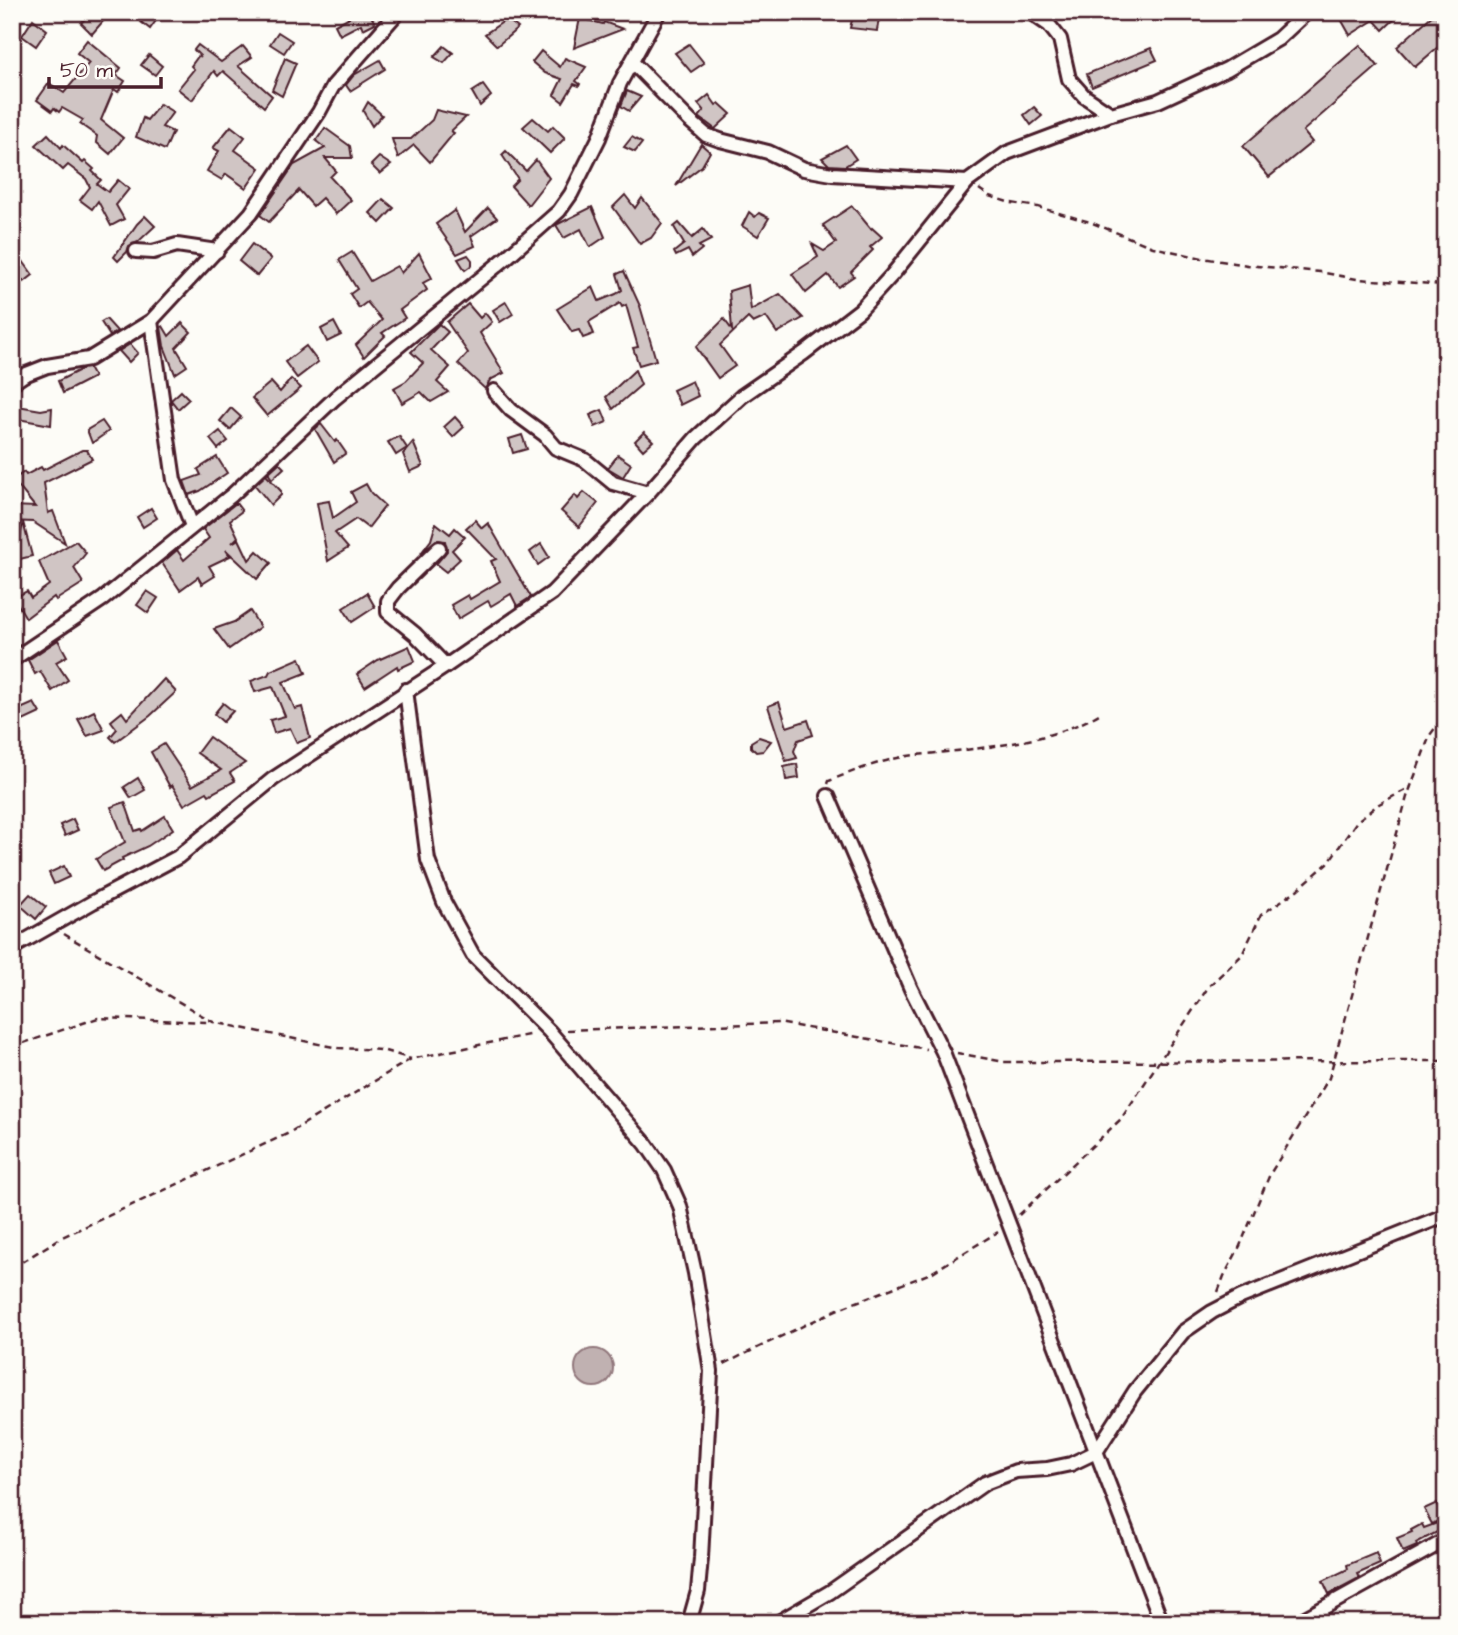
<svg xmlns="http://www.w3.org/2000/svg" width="1458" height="1635" font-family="'Architects Daughter',sans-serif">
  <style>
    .water { fill: #c0b1b1; stroke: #91777b; stroke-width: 2 }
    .building { fill: #d0c5c4; stroke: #4a1f2b; stroke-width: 2 }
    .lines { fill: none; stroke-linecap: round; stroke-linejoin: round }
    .minor-casing { stroke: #4a1f2b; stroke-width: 18 }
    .path { stroke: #4a1f2b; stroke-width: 2.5; stroke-dasharray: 7 5; stroke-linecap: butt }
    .minor { stroke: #fdfcf7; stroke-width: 12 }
  </style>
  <rect width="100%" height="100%" fill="#fdfcf7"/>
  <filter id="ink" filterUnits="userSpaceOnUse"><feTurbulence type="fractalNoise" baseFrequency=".0143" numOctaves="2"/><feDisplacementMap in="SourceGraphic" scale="14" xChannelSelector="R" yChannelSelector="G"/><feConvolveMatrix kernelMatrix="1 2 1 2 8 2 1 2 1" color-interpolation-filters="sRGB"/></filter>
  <g filter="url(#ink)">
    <circle class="water" cx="594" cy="1368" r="19"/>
    <g class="building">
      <path d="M91,12H111L92,34L81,23Z"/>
      <path d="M148,12H162L150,29L141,22Z"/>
      <path d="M354,12H384L372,18L375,23L363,29L361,24L340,35L335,25L355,14Z"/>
      <path d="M854,12H880L877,31L850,28Z"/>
      <path d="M1337,12H1402L1383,30L1374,20L1350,35Z"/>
      <path d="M1436,12H1446V40L1415,67L1397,47Z"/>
      <path d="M580,18L603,24L604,22L623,29L574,48Z"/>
      <path d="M33,19L47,30L36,46L22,36Z"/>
      <path d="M507,19L518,28L497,46L485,34Z"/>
      <path d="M278,32L292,41L284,53L270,44Z"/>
      <path d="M87,40L121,68L116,75L125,81L118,92L114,89L101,120L123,138L110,154L96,142L97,136L80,124L83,120L62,108L59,112L54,108L52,111L37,100L49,83L64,93L89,63L77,53Z"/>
      <path d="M689,44L704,63L691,72L675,53Z"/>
      <path d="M198,45L221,62L243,46L252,57L238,66L272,96L264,107L223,71L218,76L214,71L192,100L178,89L194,69L191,66L199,55L201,57L194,50Z"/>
      <path d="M1360,45L1378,66L1303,131L1312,142L1269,177L1243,146Z"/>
      <path d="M444,46L453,53L444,63L434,57Z"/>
      <path d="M1151,48L1157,60L1092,87L1087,74Z"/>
      <path d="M541,51L560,67L565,58L586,67L576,81L580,84L579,86L574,84L563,102L554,95L562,79L545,73L532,62Z"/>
      <path d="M149,55L162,66L155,75L141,65Z"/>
      <path d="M285,58L296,63L282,96L272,90Z"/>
      <path d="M380,60L385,69L350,91L346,85L354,75Z"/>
      <path d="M483,85L491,96L480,106L472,92Z"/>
      <path d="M627,91L641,97L629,111L621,106Z"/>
      <path d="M709,95L716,105L719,103L731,114L715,129L699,117L704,111L698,104Z"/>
      <path d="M368,102L382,115L372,126L363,111Z"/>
      <path d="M160,104L173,112L162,127L173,132L165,150L136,137L143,118L147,120Z"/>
      <path d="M1034,107L1042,116L1031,125L1024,115Z"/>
      <path d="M436,110L466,117L451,131L454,133L430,162L414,145L398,158L392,139H411L432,120Z"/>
      <path d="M533,118L548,131L553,126L565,138L550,153L523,127Z"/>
      <path d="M231,126L245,137L235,150L260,168L246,188L226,174L222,180L207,171L219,151L213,148Z"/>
      <path d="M325,128L350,146L352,158H325L336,171L330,177L351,200L336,214L322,198L313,206L299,190L269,222L260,215L294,165L325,148L316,141Z"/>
      <path d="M48,134L61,148L63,145L83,163L85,161L94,169L92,171L101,180L97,184L108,192L118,180L129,189L116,205L124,219L111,226L98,201L92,209L80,200L90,187L86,179L68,165L63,170L36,145Z"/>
      <path d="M632,137L642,143L635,152L624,147Z"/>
      <path d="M701,144L710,152L702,166L676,186Z"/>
      <path d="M846,145L856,159L845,166L829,165L822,158Z"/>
      <path d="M506,151L526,171L536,160L549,178L528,205L511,186L518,179L502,155Z"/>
      <path d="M379,157L391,165L380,174L371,165Z"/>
      <path d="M625,195L635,208L642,198L662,223L651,238L640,244L613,207Z"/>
      <path d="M383,199L394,208L380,223L370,213Z"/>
      <path d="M852,206L871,229L872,228L882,237L870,247L873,250L851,272L854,276L838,287L828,275L806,293L792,274L818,257L812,244L824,251L836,243L823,225Z"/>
      <path d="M592,207L605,237L590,247L581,229L564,238L556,225Z"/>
      <path d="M488,208L497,218L471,236L475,246L457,254L436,224L455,210L465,232Z"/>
      <path d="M749,212L755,217L759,213L769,218L758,236L742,226Z"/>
      <path d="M145,216L155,226L138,242L129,246L127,252L118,261L114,257L137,224Z"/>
      <path d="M679,223L692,238L703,229L711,240L699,246L702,249L692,257L688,250L676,256L674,252L684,244L674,227Z"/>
      <path d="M252,244L271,259L257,276L239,261Z"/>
      <path d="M12,246L33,275L24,282L19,276L12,280Z"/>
      <path d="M352,252L370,281L397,266L401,273L419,253L432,278L423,283L427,290L400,310L405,318L382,333L385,336L364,357L356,345L382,320L367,302L359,308L350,294L357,289L339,260Z"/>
      <path d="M468,255L472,260V265L465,270L458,259Z"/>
      <path d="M624,271L640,306L656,360L639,365L633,348L638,347L626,305L622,307L620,303L589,322L594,334L583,338L579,330L572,332L557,309L593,287L599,301L616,294L622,290L617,274Z"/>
      <path d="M748,285L751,310L780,294L803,318L777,333L766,317L753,323L748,318L720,345L735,366L718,378L696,347L724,319L732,330L729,291Z"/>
      <path d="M506,302L513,314L500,322L493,310Z"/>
      <path d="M468,304L480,318L485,313L492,322L480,333L504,373L490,380L485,389L458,364L468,353L447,322Z"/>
      <path d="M106,319L117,331L110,336L101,322Z"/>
      <path d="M334,322L341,335L327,342L321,329Z"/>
      <path d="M182,323L191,332L176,348L187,366L175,374L164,346L161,327L163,326L169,336Z"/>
      <path d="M439,324L448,332L431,350L450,367L437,382L448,392L431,402L421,392L402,403L394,388L406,381L423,363L411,352Z"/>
      <path d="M130,344L138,353L129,362L119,351Z"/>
      <path d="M306,346L318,362L297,378L285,362Z"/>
      <path d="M89,368L94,377L63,393L58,381L82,369Z"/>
      <path d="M635,370L641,385L613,409L606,397Z"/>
      <path d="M291,379L301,388L267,416L252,398L271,382L280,392Z"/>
      <path d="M692,381L698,396L680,405L673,390Z"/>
      <path d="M181,391L189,399L178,409L171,400Z"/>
      <path d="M12,405L41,410L52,408L51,425L18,419L12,420Z"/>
      <path d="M231,408L241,417L230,430L220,421Z"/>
      <path d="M602,410L607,422L595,427L590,415Z"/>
      <path d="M455,417L464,427L453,437L444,427Z"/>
      <path d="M102,421L109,431L92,443L87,430Z"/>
      <path d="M321,424L335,442L337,440L346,453L334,462L315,429Z"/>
      <path d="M220,431L228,441L218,449L210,439Z"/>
      <path d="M644,432L653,441L643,450L635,441Z"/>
      <path d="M522,435L527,449L513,453L509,439Z"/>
      <path d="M399,436L407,448L396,455L388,442Z"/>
      <path d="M413,442L423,466L410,472L403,454Z"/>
      <path d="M82,450H87L92,459L44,483L48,513L53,511L65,543L33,522L12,521V506L35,507L13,480L24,472L26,475L41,467L43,470Z"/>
      <path d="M618,455L631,464L623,477L608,468Z"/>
      <path d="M217,457L227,473L200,491L189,495L184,481L201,475L198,469Z"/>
      <path d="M279,463L284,468L272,479L268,473Z"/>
      <path d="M266,475L281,491V495L271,505L255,485Z"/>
      <path d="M366,484L371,493L385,506L368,528L356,519L335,533L348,548L328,561L317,503L329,501L333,518L356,502L351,492Z"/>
      <path d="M584,492L598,503L579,527L561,511L575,495L578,499Z"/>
      <path d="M236,503L242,511L230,520L238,537L232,543L239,539L249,560L257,551L271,563L257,579L226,550L230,556L209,566L215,576L202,584L198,577L180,590L162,563L177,550L184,560L209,538L203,529Z"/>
      <path d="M151,508L157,518L143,527L137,517Z"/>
      <path d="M475,520L482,528L488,523L531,597L517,606L511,594L491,606L488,601L458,619L451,605L468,595L470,599L500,581L491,561L496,559L466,528Z"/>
      <path d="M23,522L32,556L16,560Z"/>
      <path d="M436,523L450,534L455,528L465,537L452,550L460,559L446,572L436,564L447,551L445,541L436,540L421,553L431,540Z"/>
      <path d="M76,541L86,553L74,568L83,583L56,600L54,597L26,618L14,598L27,591L31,598L49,585L39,562Z"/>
      <path d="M541,544L549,557L538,565L530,552Z"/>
      <path d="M147,591L158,598L148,613L137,605Z"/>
      <path d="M367,593L375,607L352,622L343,608Z"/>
      <path d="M250,611L260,627L229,649L214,629L234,622Z"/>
      <path d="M58,640L67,656L56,662L68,680L52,691L40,671L35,674L28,660Z"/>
      <path d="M409,646L415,661L398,669L397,666L365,687L357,674L378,660Z"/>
      <path d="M300,658L306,673L283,682L295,709L302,707L310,738L297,743L290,728L274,733L270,720L285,716L273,687L255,692L251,681L268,675L270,671Z"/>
      <path d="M164,679L176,692L150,716L115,742L110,737L117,729L111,721L122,712L127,719Z"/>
      <path d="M779,702L787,727L808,720L813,735L798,740L794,751L797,758L786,761L768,706Z"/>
      <path d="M34,703L40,713L23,721L18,710Z"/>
      <path d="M223,703L233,711L223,722L214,714Z"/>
      <path d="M94,711L104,730L87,736L78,719Z"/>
      <path d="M209,737L245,763L230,773L235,781L209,795L207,792L184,805L172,785L170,787L151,752L164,744L192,786L221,770L197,753Z"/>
      <path d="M759,737L771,741L763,751L756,752L751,747V742Z"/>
      <path d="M797,764L799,778L786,780L784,767Z"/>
      <path d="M138,778L145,790L131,798L124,787Z"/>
      <path d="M125,802L135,831L141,829L142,831L165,816L173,829L148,846L122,858L123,860L103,871L96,859L125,842L111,807Z"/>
      <path d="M73,819L78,830L65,836L60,825Z"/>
      <path d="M64,866L69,877L54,884L49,873Z"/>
      <path d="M30,894L46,907L36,919L20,905Z"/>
      <path d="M1437,1503L1444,1518L1432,1524L1424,1509Z"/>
      <path d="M1440,1522L1443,1529L1416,1543L1417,1546L1403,1552L1397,1538L1412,1532L1411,1530L1422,1524L1424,1528Z"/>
      <path d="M1376,1553L1380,1564L1357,1574L1359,1578L1329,1594L1323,1581L1348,1569L1347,1565Z"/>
    </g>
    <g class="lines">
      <defs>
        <g id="minor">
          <path d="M1030,12L1049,25L1060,39L1069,79L1084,96L1111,114"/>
          <path d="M632,62L690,121L706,135L720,140L768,152L804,169L832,174L967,182"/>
          <path d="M136,251L153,252L177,245L217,251"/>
          <path d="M151,321L174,480L192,526"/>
          <path d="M12,383L24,375L47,366L89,359L151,321L251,213L319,112L333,86L398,12"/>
          <path d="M494,391L511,410L545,435L556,448L585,460L613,483L648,493"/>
          <path d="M439,548L398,588L388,601V612L415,634L446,666"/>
          <path d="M12,660L103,599L232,495L335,398L506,258L559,211L571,194L599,138L620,83L659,12"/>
          <path d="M406,690L428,860L444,902L473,955L549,1031L646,1144L664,1170L680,1206L695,1273L711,1371L701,1558L698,1591L689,1623"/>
          <path d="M828,796L911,989L943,1052L1162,1623"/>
          <path d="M12,948L93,902L178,857L273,779L446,666L552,593L648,493L696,438L742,396L804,353L860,310L892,275L967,182L1007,153L1111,114L1158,101L1227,69L1278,39L1307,12"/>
          <path d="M777,1623L830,1592L985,1483L1016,1471L1047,1469L1071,1464L1096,1452L1135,1391L1183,1332L1212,1312L1241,1297L1446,1215"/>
          <path d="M1296,1623L1446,1540"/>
        </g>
      </defs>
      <use href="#minor" class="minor-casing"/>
      <g class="path">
        <path d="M979,189L989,196L1011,203L1038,207L1090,222L1153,247L1202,258L1247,265L1320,272L1357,279L1446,285"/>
        <path d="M828,784L829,781C853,771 891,757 916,755C975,749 1048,744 1099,714"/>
        <path d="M64,934L213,1022L338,1048L382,1050L411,1059"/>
        <path d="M567,1030L779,1023L926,1049"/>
        <path d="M12,1047L98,1018L209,1022"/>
        <path d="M957,1053L1004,1062L1446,1061"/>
        <path d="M1019,1215L1121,1119L1209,986L1242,955L1261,915L1297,890L1328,863L1357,821L1379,804L1411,787"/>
        <path d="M12,1268L62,1237L287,1134L411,1059L533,1034"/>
        <path d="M1218,1292L1224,1276L1240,1246L1270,1174L1329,1078L1407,797L1430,735L1446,713"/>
        <path d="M724,1364L836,1310L931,1273L998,1232"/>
      </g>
      <use href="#minor" class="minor"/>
    </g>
  </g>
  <rect width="1458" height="1635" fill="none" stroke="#fdfcf7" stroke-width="42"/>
  <rect x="21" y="21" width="1416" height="1593" fill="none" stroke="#4a1f2b" stroke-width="2.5" filter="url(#ink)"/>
  <path d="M49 77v10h112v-10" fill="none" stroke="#4a1f2b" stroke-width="3.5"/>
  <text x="60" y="77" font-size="21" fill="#4a1f2b" stroke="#fdfcf7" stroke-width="5" paint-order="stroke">50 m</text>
</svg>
